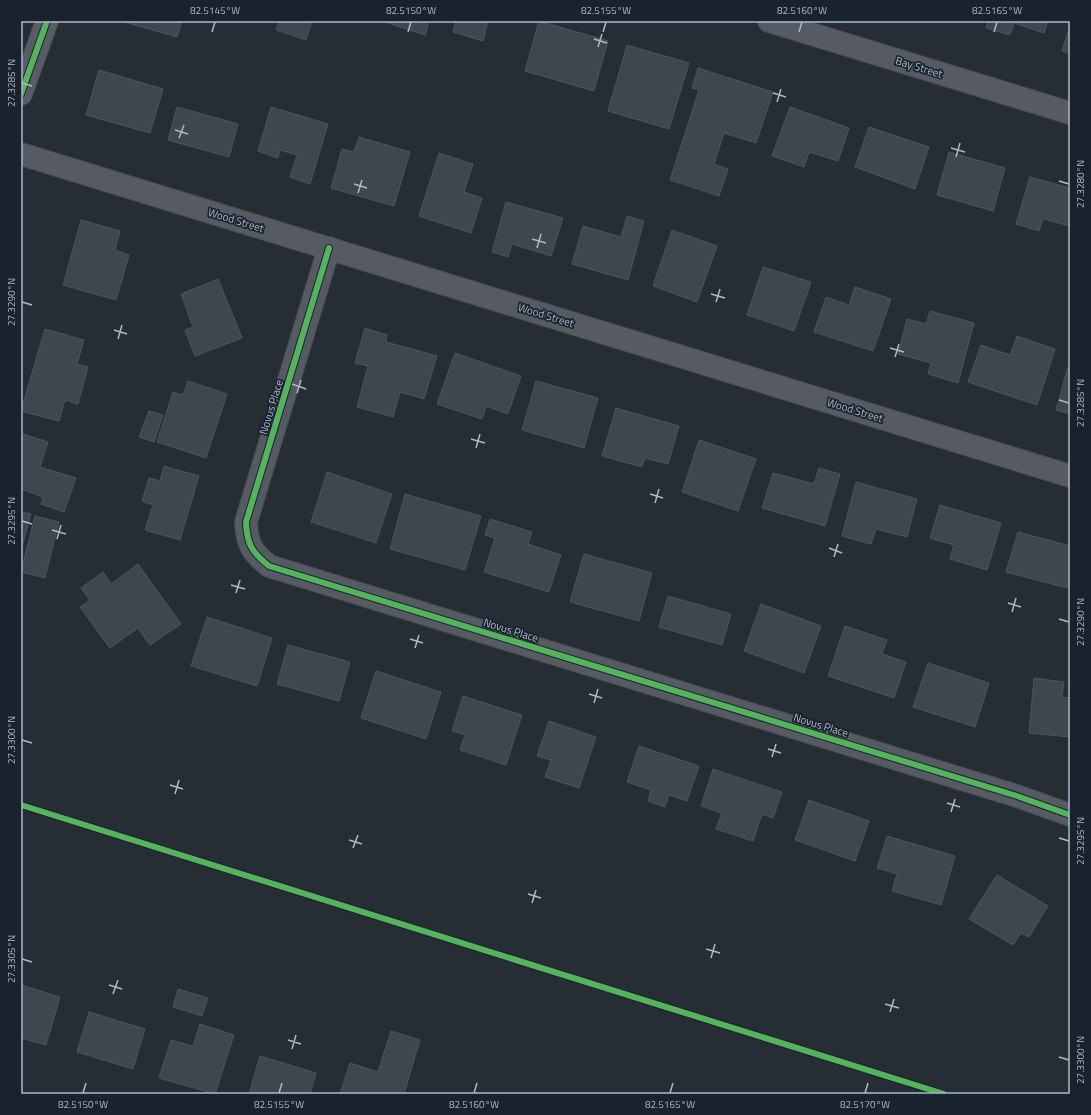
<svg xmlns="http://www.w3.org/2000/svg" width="1091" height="1115" font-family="'Titillium Web',sans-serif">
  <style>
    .building { fill: #40464d; stroke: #4d545c }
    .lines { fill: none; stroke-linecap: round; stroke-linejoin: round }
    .minor-casing { stroke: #44494f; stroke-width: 24 }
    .major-casing { stroke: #434951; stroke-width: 24 }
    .minor { stroke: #565b63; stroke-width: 22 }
    .major { stroke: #585d65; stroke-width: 22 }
    .cycleway-casing { stroke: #19232f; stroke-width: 8 }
    .cycleway { stroke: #56b35d; stroke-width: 6 }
    .ticks { fill: none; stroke: #aeb9c7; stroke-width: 1.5 }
    .labels { text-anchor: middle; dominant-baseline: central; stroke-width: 3.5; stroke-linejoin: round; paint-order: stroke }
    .street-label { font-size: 11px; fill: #aeb9c7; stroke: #19232f }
    .neatline { fill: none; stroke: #aeb9c7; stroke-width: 1.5 }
    .ticks-label { font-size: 10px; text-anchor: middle; fill: #aeb9c7 }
  </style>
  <rect width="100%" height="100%" fill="#262d34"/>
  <g class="building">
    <path d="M121,21H182L177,37Z"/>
    <path d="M276,21H312L306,40L276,30L279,22Z"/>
    <path d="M382,21H429L425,35Z"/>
    <path d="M456,21H488L483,41L453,32Z"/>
    <path d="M539,21L608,41L594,91L525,71Z"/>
    <path d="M988,21H1048L1044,33L1014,23L1010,35L986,28Z"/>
    <path d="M1070,26V54L1062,51Z"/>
    <path d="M627,45L689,63L669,129L608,111Z"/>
    <path d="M698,68L773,92L756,143L724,133L714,164L728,169L719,196L670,180L699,90L692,88Z"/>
    <path d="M99,70L163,89L150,133L86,115Z"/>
    <path d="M177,107L238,124L229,157L168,140Z"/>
    <path d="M271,107L328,124L310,184L290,177L297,155L280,150L278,158L258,151Z"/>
    <path d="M790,107L849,128L838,161L809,152L804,167L772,156Z"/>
    <path d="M869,127L929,147L915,189L855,167Z"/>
    <path d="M359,137L410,152L394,206L331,188L342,149L354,152Z"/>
    <path d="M949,152L1005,168L993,211L937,195Z"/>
    <path d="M439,153L473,164L464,192L482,198L471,233L419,216Z"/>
    <path d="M1030,177L1070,188V226L1043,219L1039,231L1016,224Z"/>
    <path d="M506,202L563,218L551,256L512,244L508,257L492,252Z"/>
    <path d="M627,216L644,221L628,280L572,264L583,226L621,237Z"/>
    <path d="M81,220L120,231L115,250L129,255L116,300L63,285Z"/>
    <path d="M672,230L717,246L697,302L653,286Z"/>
    <path d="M763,267L811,282L794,331L747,315Z"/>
    <path d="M218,279L242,338L195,356L185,330L193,327L181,294Z"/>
    <path d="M855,287L891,299L873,351L814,332L826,297L849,305Z"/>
    <path d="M930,311L974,323L958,383L928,374L931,363L898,354L907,319L926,324Z"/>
    <path d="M365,328L387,335L386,342L437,356L424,399L400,392L393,417L357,407L368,366L355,363Z"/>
    <path d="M45,329L84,340L77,364L88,367L78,404L65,400L59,421L21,411Z"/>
    <path d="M1017,336L1055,349L1037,405L968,382L981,345L1010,355Z"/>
    <path d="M455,353L521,376L508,414L486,406L482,419L437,404Z"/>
    <path d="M1068,367H1070V414L1056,410Z"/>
    <path d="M188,381L227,394L206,458L157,442L173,392L183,395Z"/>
    <path d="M536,381L598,398L584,448L522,430Z"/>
    <path d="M616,408L679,426L668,464L645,458L642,467L602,456Z"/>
    <path d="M149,411L163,415L154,442L139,437Z"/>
    <path d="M23,434L48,442L40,467L76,478L64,512L41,504L43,497L21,489V441Z"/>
    <path d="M699,440L756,459L738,511L682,492Z"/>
    <path d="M164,466L199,476L180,540L145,530L153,505L142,501L149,478L160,481Z"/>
    <path d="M819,468L840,474L825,526L762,508L773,473L814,484Z"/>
    <path d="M327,472L392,494L376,543L311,522Z"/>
    <path d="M856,482L917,499L907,537L876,529L871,544L842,536Z"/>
    <path d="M405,494L481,516L465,570L390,549Z"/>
    <path d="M940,505L1001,523L987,570L950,559L954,545L930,538Z"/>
    <path d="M21,512L31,514L21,550Z"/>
    <path d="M35,516L59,522L45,578L21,572Z"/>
    <path d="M490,519L532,532L528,544L561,555L549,592L484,572L495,538L485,535Z"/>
    <path d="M1018,532L1070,546V577L1067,588L1006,572Z"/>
    <path d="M584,554L652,573L639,621L570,602Z"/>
    <path d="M138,564L181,624L150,645L138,628L110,648L80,607L90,600L81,588L103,572L111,584Z"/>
    <path d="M668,596L731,614L722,645L659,627Z"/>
    <path d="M761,604L821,626L804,673L744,651Z"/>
    <path d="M207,617L272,638L257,686L191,666Z"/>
    <path d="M845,626L887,640L882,654L906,662L894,698L828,676Z"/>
    <path d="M288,645L350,662L339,701L277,684Z"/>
    <path d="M928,663L989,683L975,727L913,707Z"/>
    <path d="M376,671L441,692L426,739L361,718Z"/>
    <path d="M1034,678L1064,682L1062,697L1070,698V737L1029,733Z"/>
    <path d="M463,696L522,715L506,765L460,750L465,735L452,731Z"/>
    <path d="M549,721L596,737L579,788L545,777L551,760L537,756Z"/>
    <path d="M639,746L699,766L687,801L669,795L665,807L648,801L651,790L627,782Z"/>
    <path d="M713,769L782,792L773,818L762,814L753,841L716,829L722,813L701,806Z"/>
    <path d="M809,800L869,821L855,861L795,840Z"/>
    <path d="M887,836L955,856L941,905L892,891L897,874L877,868Z"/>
    <path d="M997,875L1048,906L1029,937L1021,933L1013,945L969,919Z"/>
    <path d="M21,985L60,997L46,1045L21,1038Z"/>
    <path d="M178,989L208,998L202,1016L173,1007Z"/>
    <path d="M89,1012L145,1029L133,1069L77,1052Z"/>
    <path d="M200,1024L234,1035L215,1094L159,1078L171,1040L193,1046Z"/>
    <path d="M391,1031L420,1040L404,1094H340L350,1063L378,1072Z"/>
    <path d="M260,1056L316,1073L310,1094H249Z"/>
  </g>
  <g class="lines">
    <defs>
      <g id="minor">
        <path d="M769,21L1070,113"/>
        <path d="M21,154L1070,476"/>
        <path d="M329,248L246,522C247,545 252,552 269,566L1017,796L1070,815"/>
      </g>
      <path id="major" d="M21,94L47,21"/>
    </defs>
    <use href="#minor" class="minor-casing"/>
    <use href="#major" class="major-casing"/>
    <use href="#minor" class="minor"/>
    <use href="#major" class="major"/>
    <defs>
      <g id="cycleway">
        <path d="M21,94L47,21"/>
        <path d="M329,248L246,522C247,545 252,552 269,566L1017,796L1070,815"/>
        <path d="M21,805L944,1094"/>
      </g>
    </defs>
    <use href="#cycleway" class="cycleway-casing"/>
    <use href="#cycleway" class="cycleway"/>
  </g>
  <path class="ticks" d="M212,32L215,22M408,32L411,22M603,32L606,22M799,32L802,22M994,32L997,22M594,39L607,43M598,47L602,34M22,83L32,86M773,93L786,97M777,102L781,89M175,130L188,134M179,138L184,125M951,148L965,152M956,157L960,143M1059,181L1069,184M354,184L367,188M358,193L362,180M532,239L546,243M537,248L541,234M711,294L725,298M22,302L32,305M716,302L720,289M114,330L127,334M118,339L122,325M890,348L904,352M895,357L899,344M292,384L306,389M297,393L301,380M1059,400L1069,403M471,439L485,443M476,448L480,434M650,494L663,498M655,503L659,489M22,521L32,524M52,530L66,534M57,539L61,525M829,548L842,553M834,557L838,544M231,585L245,589M236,593L240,580M1008,603L1021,607M1012,612L1016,598M1059,619L1069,622M410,639L423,643M415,648L419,635M589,694L602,698M594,703L598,689M22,740L32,743M768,749L781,753M772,757L776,744M170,785L183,789M175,794L179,780M947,803L960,807M951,812L955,799M1059,838L1069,841M349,840L362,844M353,848L358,835M528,894L541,898M532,903L536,890M706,949L720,953M711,958L715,944M22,959L32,962M109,985L122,989M113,994L118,980M885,1004L899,1008M890,1012L894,999M288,1040L301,1044M292,1049L296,1035M1059,1057L1069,1060M83,1093L86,1083M279,1093L282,1083M474,1093L477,1083M670,1093L673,1083M865,1093L868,1083"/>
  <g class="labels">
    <g class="street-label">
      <text transform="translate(919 67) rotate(17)">Bay Street</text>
      <text transform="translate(236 220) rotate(17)">Wood Street</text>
      <text transform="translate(546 315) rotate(17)">Wood Street</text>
      <text transform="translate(271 407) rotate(-73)">Novus Place</text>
      <text transform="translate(855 410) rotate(17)">Wood Street</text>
      <text transform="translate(511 630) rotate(17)">Novus Place</text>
      <text transform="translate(821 725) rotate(17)">Novus Place</text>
    </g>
  </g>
  <rect width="1091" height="1115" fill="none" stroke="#19232f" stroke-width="44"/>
  <rect x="22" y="22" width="1047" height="1071" class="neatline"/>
  <g class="ticks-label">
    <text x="215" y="14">82.5145°W</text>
    <text x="411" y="14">82.5150°W</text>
    <text x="606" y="14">82.5155°W</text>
    <text x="802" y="14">82.5160°W</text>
    <text x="997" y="14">82.5165°W</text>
    <text transform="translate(11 83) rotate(-90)" y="4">27.3285°N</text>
    <text transform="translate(1080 184) rotate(-90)" y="4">27.3280°N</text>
    <text transform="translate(11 302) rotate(-90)" y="4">27.3290°N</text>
    <text transform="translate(1080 403) rotate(-90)" y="4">27.3285°N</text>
    <text transform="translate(11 521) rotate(-90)" y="4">27.3295°N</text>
    <text transform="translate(1080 622) rotate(-90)" y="4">27.3290°N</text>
    <text transform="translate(11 740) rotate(-90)" y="4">27.3300°N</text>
    <text transform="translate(1080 841) rotate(-90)" y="4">27.3295°N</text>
    <text transform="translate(11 959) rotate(-90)" y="4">27.3305°N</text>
    <text transform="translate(1080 1060) rotate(-90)" y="4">27.3300°N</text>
    <text x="83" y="1108">82.5150°W</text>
    <text x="279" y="1108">82.5155°W</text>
    <text x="474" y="1108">82.5160°W</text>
    <text x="670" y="1108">82.5165°W</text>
    <text x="865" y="1108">82.5170°W</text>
  </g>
</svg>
